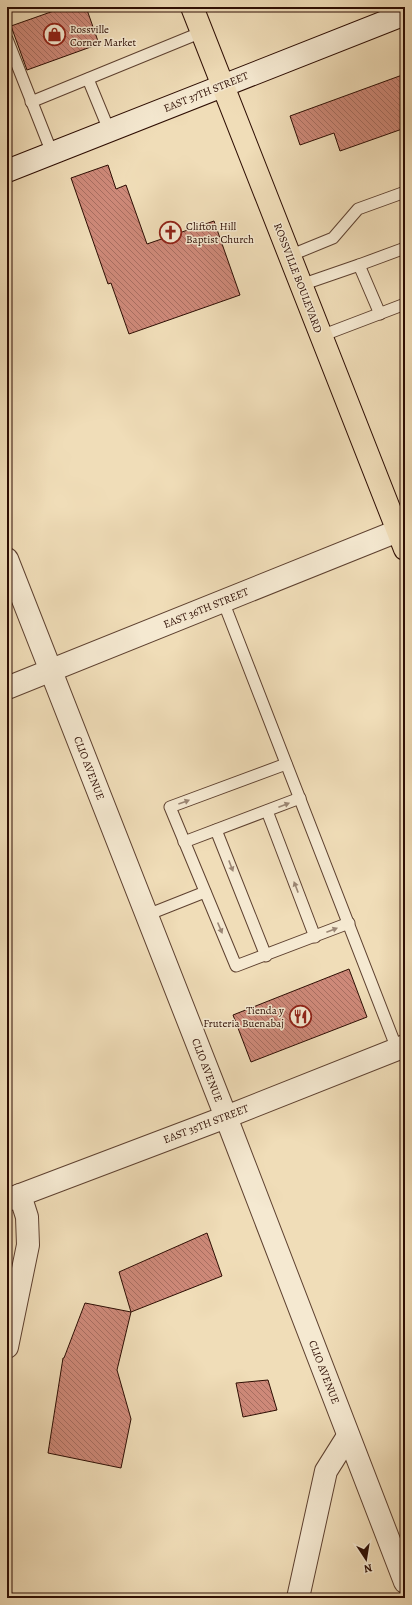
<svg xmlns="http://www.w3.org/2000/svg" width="412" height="1605" font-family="Alegreya,serif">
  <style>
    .building { fill: url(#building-back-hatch); stroke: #2d0d03 }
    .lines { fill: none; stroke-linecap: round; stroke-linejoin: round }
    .service-casing { stroke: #5e4130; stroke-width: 13 }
    .minor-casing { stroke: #5e4130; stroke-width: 24 }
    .tertiary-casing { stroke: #5e4130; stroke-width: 24 }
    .secondary-casing { stroke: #2d0d03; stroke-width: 24 }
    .trunk-casing { stroke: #2d0d03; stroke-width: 24 }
    .service { stroke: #f5e9d1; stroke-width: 11 }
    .minor { stroke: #f5e9d1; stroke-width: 22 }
    .tertiary { stroke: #f5e9d1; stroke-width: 22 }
    .secondary { stroke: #f5e9d1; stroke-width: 22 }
    .trunk { stroke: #f0ddb8; stroke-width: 22 }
    .oneway { fill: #9b8674 }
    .labels { text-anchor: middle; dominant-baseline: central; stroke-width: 3; stroke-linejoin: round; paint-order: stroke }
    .poi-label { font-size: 11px; fill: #2d0d03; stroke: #f5e9d1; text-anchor: start }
    .street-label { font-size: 11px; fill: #2d0d03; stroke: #f5e9d1 }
  </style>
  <defs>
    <pattern id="building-back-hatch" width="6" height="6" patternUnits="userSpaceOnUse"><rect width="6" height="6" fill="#ce8979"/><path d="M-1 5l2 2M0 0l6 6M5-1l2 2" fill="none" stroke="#a86e61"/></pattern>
  </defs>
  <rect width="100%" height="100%" fill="#f0ddb8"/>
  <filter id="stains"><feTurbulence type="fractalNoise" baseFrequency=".005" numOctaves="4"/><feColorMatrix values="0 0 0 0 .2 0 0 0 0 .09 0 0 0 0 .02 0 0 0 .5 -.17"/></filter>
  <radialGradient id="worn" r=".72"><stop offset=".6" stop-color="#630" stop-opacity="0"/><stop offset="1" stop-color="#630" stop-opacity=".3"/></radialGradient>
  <g class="building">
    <path d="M65,7H86L99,44L27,70L11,26Z"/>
    <path d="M405,74V128L340,151L334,133L300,145L290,116Z"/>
    <path d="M108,165L116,189L126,185L147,244L214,221L240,295L129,334L111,283L108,284L71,178Z"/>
    <path d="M349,969L367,1017L251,1062L233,1015Z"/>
    <path d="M207,1233L222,1276L131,1312L119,1272Z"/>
    <path d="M85,1303L131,1312L117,1370L131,1419L121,1468L48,1453L63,1358H64Z"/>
    <path d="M268,1380L277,1410L243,1417L236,1383Z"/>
  </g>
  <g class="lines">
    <defs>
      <g id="service">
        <path d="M7,39L52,153"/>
        <path d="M88,79L109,130"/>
        <path d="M31,102L202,32"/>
        <path d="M289,256L333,238L358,209L405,192"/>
        <path d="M301,285L359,265"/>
        <path d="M380,314L359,265L405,248"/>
        <path d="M321,336L405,304"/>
        <path d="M223,601L397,1049"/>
        <path d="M286,764L170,807L236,966L349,923"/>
        <path d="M267,811L315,937"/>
        <path d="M216,830L266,956"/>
        <path d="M184,842L300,798"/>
        <path d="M147,915L205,892"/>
      </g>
      <g id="minor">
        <path d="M7,688L405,528"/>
        <path d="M7,1200L226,1117L405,1046"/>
        <path d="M7,1347L28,1245L27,1217L20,1195"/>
        <path d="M298,1598L326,1471L348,1436"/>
      </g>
      <path id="tertiary" d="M7,559L226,1117L405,1582"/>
      <path id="secondary" d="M7,171L405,14"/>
      <path id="trunk" d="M192,7L405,549"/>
    </defs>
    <use href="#service" class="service-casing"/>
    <use href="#minor" class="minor-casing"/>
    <use href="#tertiary" class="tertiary-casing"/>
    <use href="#secondary" class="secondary-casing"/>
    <use href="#trunk" class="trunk-casing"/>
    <use href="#service" class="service"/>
    <use href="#minor" class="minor"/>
    <use href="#tertiary" class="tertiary"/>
    <use href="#secondary" class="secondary"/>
    <use href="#trunk" class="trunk"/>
  </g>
  <defs><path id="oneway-solid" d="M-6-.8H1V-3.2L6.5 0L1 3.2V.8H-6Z"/></defs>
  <g class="oneway">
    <use href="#oneway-solid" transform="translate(184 802) rotate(-20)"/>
    <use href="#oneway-solid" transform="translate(284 805) rotate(-21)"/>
    <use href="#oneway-solid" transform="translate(231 866) rotate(69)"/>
    <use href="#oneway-solid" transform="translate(296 887) rotate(-111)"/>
    <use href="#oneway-solid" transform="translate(220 928) rotate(67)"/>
    <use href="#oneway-solid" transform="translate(332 930) rotate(-21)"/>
  </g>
  <defs>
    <symbol id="shop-ring" viewBox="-11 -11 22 22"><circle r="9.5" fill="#f5e9d1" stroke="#8f2418" stroke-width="1.5"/><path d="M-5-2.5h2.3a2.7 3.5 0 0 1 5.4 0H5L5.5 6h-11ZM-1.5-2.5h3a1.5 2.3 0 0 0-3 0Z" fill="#8f2418"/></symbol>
    <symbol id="church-ring" viewBox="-11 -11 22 22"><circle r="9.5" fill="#f5e9d1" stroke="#8f2418" stroke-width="1.5"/><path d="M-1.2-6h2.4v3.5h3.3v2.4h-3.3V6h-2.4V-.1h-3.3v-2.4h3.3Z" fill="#8f2418"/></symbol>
    <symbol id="restaurant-ring" viewBox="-11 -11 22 22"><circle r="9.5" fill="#f5e9d1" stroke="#8f2418" stroke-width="1.5"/><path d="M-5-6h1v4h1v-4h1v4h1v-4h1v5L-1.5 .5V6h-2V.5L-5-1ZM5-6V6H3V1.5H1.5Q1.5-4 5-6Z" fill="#8f2418"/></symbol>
  </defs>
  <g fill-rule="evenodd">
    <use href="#shop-ring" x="42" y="22" width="25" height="25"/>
    <use href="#church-ring" x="158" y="220" width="25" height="25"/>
    <use href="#restaurant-ring" x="288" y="1004" width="25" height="25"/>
  </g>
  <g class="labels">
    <g class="poi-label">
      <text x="70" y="29">Rossville<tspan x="70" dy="13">Corner Market</tspan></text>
      <text x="186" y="226">Clifton Hill<tspan x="186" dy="13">Baptist Church</tspan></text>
      <text x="284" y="1010" text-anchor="end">Tienda y<tspan x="284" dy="13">Fruteria Buenabaj</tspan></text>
    </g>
    <g class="street-label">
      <text transform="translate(206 92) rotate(-22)">EAST 37TH STREET</text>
      <text transform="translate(298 278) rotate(69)">ROSSVILLE BOULEVARD</text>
      <text transform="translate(206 608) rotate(-22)">EAST 36TH STREET</text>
      <text transform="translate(89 768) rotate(69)">CLIO AVENUE</text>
      <text transform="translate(207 1070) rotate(69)">CLIO AVENUE</text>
      <text transform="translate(206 1124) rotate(-21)">EAST 35TH STREET</text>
      <text transform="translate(324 1372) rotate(69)">CLIO AVENUE</text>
    </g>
  </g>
  <rect width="412" height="1605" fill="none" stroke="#f0ddb8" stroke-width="24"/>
  <rect x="8" y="8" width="396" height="1589" fill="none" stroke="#2d0d03" stroke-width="2"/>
  <rect x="12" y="12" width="388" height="1581" fill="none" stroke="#2d0d03"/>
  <g transform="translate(366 1559) rotate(168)" stroke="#f5e9d1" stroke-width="3" paint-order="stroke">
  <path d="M0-3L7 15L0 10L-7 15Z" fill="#2d0d03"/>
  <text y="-6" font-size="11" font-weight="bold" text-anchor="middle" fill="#2d0d03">N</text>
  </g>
  <rect width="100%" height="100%" filter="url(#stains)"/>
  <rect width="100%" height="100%" fill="url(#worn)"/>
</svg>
